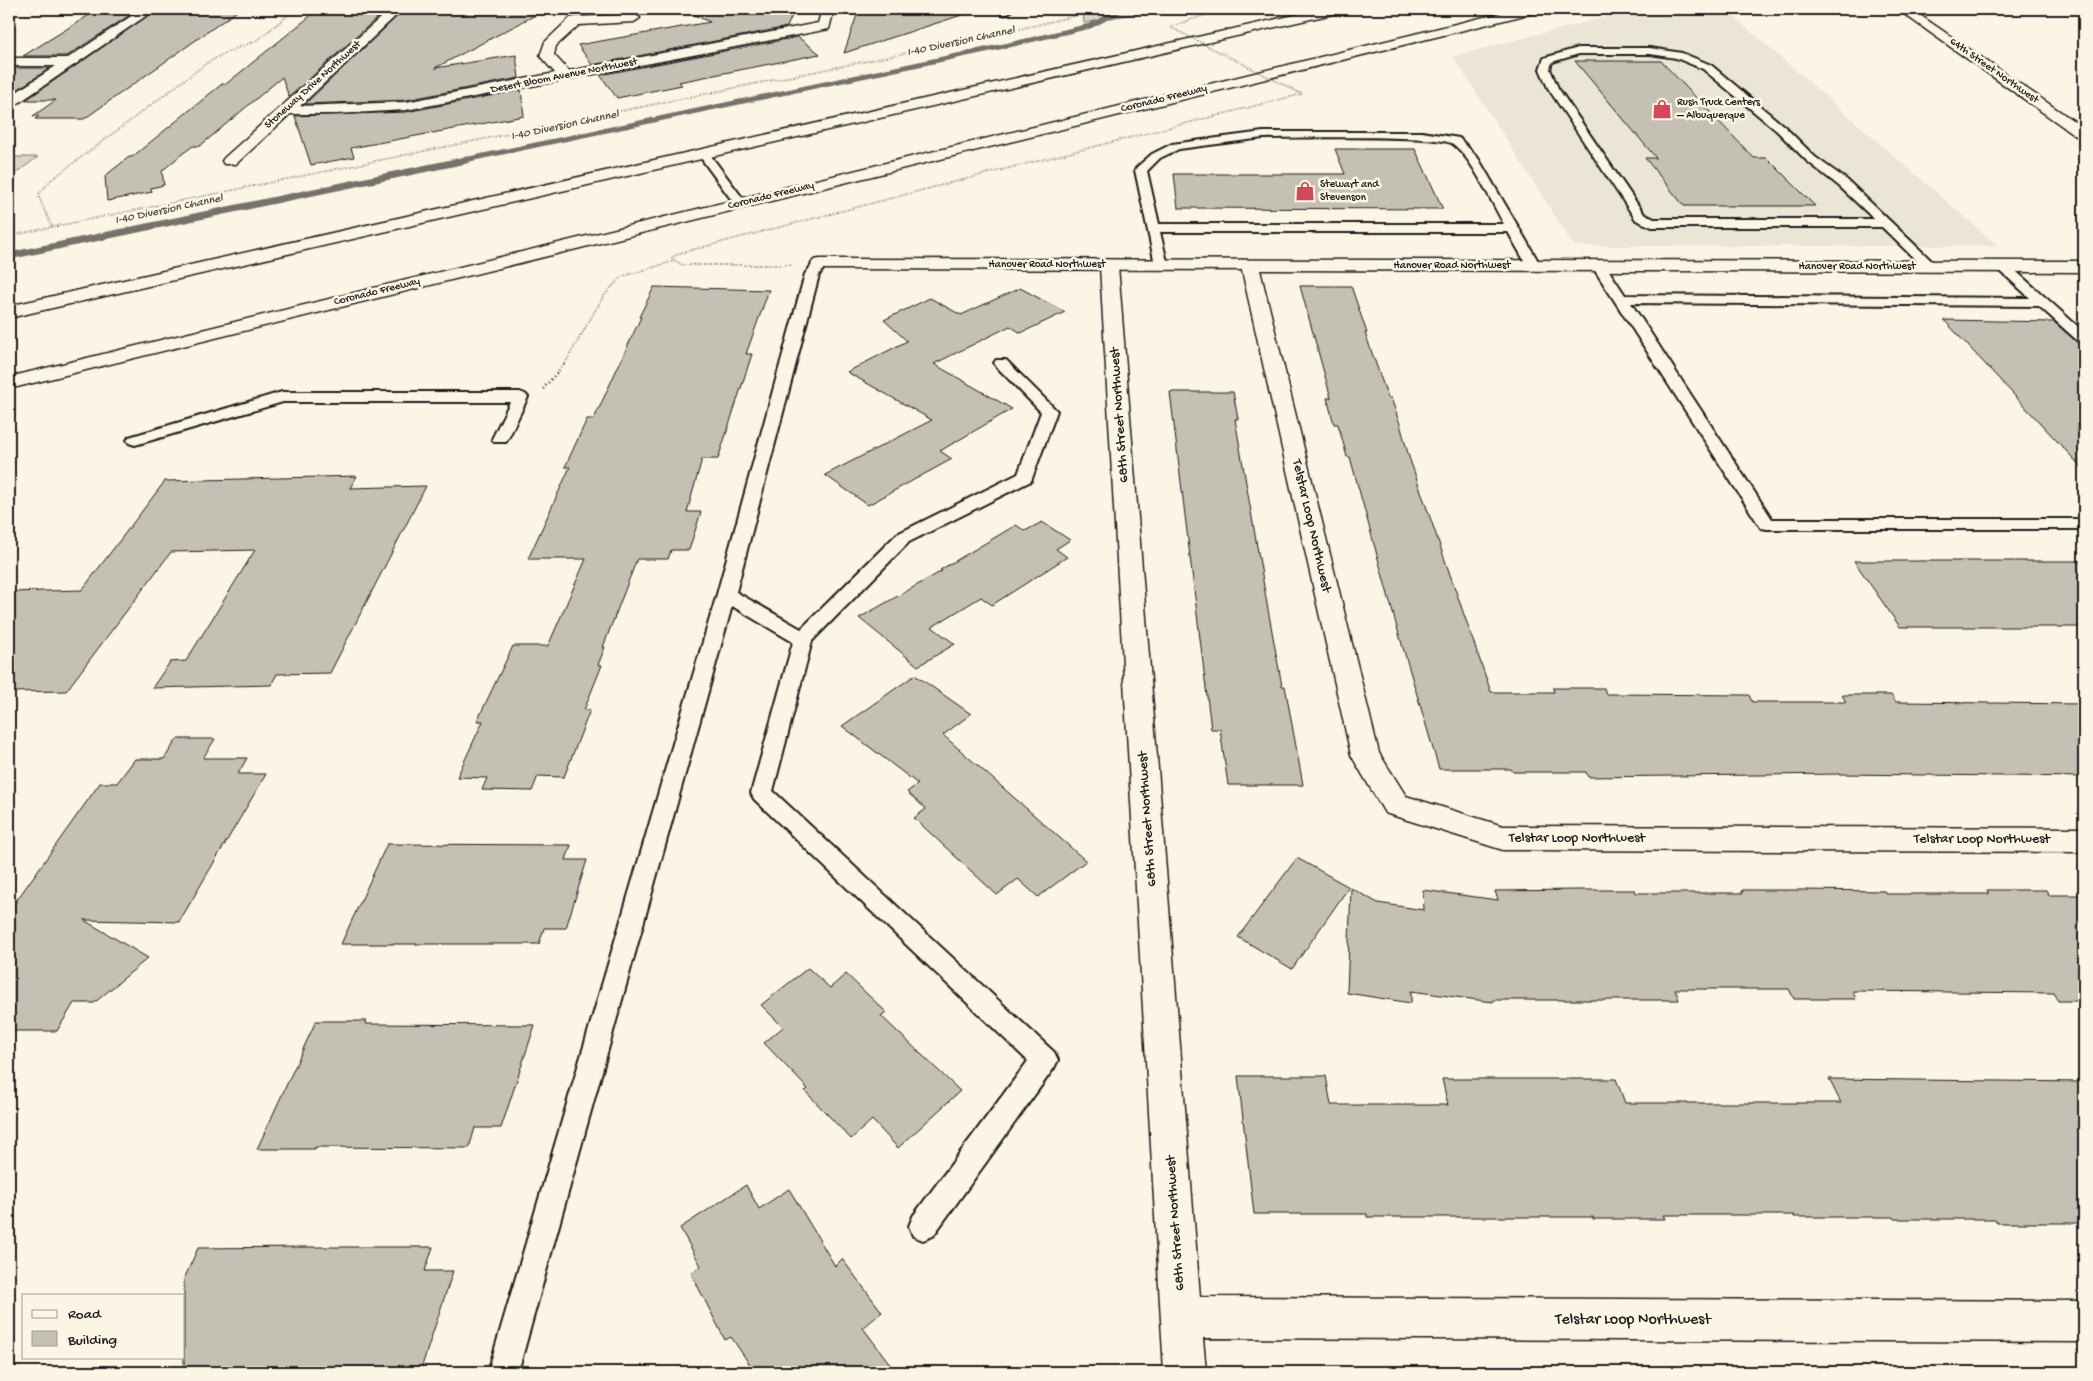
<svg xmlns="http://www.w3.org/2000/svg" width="2093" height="1381" font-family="'Gochi Hand',sans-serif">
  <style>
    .built { fill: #ebe5d6 }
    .green { fill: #dbd5c8; stroke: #7c7872 }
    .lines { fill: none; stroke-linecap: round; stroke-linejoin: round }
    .stream-far1 { stroke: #75726c; stroke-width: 5 }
    .stream { stroke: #75726c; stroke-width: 7 }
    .building { fill: #c4c0b3; stroke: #1c1c1c }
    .service-casing { stroke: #1c1c1c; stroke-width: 4 }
    .minor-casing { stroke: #1c1c1c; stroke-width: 3 }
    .tertiary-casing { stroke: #1c1c1c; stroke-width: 3 }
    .motorway-casing { stroke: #1c1c1c; stroke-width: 3 }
    .path-far1 { stroke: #1c1c1c; stroke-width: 2; stroke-dasharray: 0.5 2; stroke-linecap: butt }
    .path { stroke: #1c1c1c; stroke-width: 2.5; stroke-dasharray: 1 3; stroke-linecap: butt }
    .service { fill: #fcf5e5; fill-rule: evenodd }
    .minor { fill: #fcf5e5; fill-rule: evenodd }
    .tertiary { fill: #fcf5e5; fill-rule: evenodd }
    .motorway { fill: #fcf5e5; fill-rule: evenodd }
    .path-bridge { stroke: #1c1c1c; stroke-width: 2; stroke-dasharray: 0.5 2; stroke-linecap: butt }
    .labels { text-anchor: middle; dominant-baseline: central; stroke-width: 5; stroke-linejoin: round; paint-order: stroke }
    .far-street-label { font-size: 11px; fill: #1c1c1c; stroke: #fcf5e5 }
    .far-poi-label { font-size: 11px; fill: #1c1c1c; stroke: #fcf5e5; text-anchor: start }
    .far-water-label { font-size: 12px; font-style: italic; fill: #575551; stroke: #fcf5e5 }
    .street-label { font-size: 14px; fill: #1c1c1c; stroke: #fcf5e5 }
    .near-street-label { font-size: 16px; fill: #1c1c1c; stroke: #fcf5e5 }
  </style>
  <rect width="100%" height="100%" fill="#fcf5e5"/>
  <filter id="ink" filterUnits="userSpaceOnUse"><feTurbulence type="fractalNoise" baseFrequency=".02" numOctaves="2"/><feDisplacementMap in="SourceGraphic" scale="10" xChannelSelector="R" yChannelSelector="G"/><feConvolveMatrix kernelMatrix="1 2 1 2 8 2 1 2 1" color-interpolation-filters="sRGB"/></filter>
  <g filter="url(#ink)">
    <path class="built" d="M1638,9H1725L1998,246H1574L1453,56Z"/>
    <g class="green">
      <path d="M1083,9H1159L1084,23Z"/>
      <path d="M9,157H38L9,178Z"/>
    </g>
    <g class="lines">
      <path class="stream-far1" d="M460,161L1009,45L1090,26L1123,9"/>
      <path class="stream" d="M9,256L466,160"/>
    </g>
    <g class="building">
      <path d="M99,9H139L67,56H23Z"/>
      <path d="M158,9H240L84,119H35L39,116H33L56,100H26Z"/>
      <path d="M319,9H387L289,97L282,77L200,146H193L182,154L162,171L164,185L151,188L152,192L107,201L105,176L129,157H132L222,84H226Z"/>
      <path d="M405,9H547L435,68L516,55L519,78L406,100L305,104Z"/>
      <path d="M680,9H795L787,27L592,65L578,45L710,22Z"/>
      <path d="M859,9H964L965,14L844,53Z"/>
      <path d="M798,37L820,54L679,82L682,85L617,98L600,75Z"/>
      <path d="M1575,61H1661L1754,158H1767L1815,206H1684L1645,158H1656Z"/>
      <path d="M9,68H50L9,95Z"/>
      <path d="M521,90L524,116L351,148L354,157L311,165L295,116L406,112Z"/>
      <path d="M1335,149H1415L1443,209L1178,208L1174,174H1345Z"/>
      <path d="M1300,286H1351L1367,333H1365L1388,398H1391L1400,424L1409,457L1491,692H1554L1553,688H1604L1606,694L1749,695L1752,702H1846L1842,695H1891L1896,702L2084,704V777L1843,774L1588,777L1586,772H1513L1511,769H1439L1396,624L1350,457H1347L1338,424H1334L1327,398H1331Z"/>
      <path d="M654,287L769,290L746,354H752L718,459H702L687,512H701L689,550H671L668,559H637L603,647H605L598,665H602L584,710H590L564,777L538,776L532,791L482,790L487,778L457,777L483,721H477L513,646H548L586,559H528L570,467H565L587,419H594L641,317H639Z"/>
      <path d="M1020,288L1065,312L1021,333L1010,326L934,364L1012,409L940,451L952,459L868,505L825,475L932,420L847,372L907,341L884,320L930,298L961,315Z"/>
      <path d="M1944,320L2054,322L2078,343L2084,345V470Z"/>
      <path d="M1170,392H1233L1238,419H1235L1267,604L1282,686H1285L1303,785H1228L1220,729H1211Z"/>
      <path d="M357,476L350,488L426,486L330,673L277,674L271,685L152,688L170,662L186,661L255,550L171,552L66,691L9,692V592L82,590L165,481Z"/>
      <path d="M1042,522L1070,540L1056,549L1067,557L992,605L981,597L932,627L955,644L918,666L859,618L942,571L940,570L1016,525L1025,531Z"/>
      <path d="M1854,561H2084V627H1900Z"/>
      <path d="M915,675L971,714L943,735L1086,861L1038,897L1018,879L997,895L914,818L926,809L907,792L918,784L842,726Z"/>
      <path d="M177,739H215L203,758H247L238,774H266L179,922L84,920L148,958L94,1003H74L57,1031H9V911L100,783H117L135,759H164Z"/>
      <path d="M387,844L571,845L566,860H587L566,928H544L539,944H341Z"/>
      <path d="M1297,858L1349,887L1292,969L1238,937Z"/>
      <path d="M1351,888L1378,903L1424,910L1423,890L1498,900L1495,891L1578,890H1635L1636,893H1743L1742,890H1801L1884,891L1886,894H1989L1987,890H2046L2049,895H2084V1001H2058L2053,993L1853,991L1856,999H1794L1789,989H1675L1679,1000H1493V1002L1411,991V1003L1347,993Z"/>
      <path d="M808,968L830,988L846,974L886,1012L881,1016L960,1091L898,1148L872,1120L851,1139L805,1091L808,1089L764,1043L783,1027L761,1005Z"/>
      <path d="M316,1021H366L365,1024L535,1025L501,1128H475L469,1148L315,1147V1149H257Z"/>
      <path d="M1238,1076H1326L1331,1105H1448L1442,1079H1616L1625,1103H1841L1829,1079L2084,1082V1223H1997L1995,1219H1895L1894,1217H1794V1215H1663L1665,1219H1593V1217H1367V1214H1254Z"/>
      <path d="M746,1185L759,1209L789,1189L835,1266L842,1259L882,1312L863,1328L896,1372H755L731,1337L725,1340L691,1273L701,1266L680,1228Z"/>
      <path d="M307,1247H433L425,1271H453L420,1372H184V1279L198,1248Z"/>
    </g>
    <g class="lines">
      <defs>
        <g id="service">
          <path d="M1578,48H1650L1682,53L1711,65L1785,127L1815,157L1847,180L1938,267L1936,270H1926L1882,227H1652L1636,220L1548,88L1540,69L1544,58ZM1579,54H1650L1676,58L1703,69L1777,131L1807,161L1839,186L1874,219H1654L1644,214L1558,88L1550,69L1552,62Z"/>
          <path d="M1263,132H1422L1459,138L1478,158L1541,266L1539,269H1529L1508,232H1160L1168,266L1166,269H1156L1135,170L1137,167L1152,154L1172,144ZM1263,138C1290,138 1439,134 1453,144C1473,159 1491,202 1504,224H1159L1147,171L1160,158L1179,149Z"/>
          <path d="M704,151L708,152L744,200L746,203L744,206H736L698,154Z"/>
          <path d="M820,260L827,264L819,275L736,592L801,629L897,534L1018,474L1041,412L996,366L994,363L996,360H1006L1057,411L1031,481L909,542L812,641L773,791L1054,1052L1058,1060L1054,1068L933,1236L923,1240L913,1236L909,1226L913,1216L1028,1061L754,799L751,793L793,642L732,606L518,1372H488L717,594L805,274L815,261Z"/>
          <path d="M1599,262L1604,263L1625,295L2030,298L1996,267L1998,264H2008L2084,332V343L2079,342L2039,306L1631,303L1772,519H2084V529H1767L1761,528L1592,266Z"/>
          <path d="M282,392H520L525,394L528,397L508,439L506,442H494L492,439L510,402H283L135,445L129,443L127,440L129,437Z"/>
        </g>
        <g id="minor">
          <path d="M390,9H403L300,106L406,102L555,73L540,56L545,42L570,18L575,17L634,14L640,18L634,22L579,25L556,46L554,55L569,71L818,23L822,9H834L829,29L406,110L336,114H290L236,164H224L222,161L224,158Z"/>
          <path d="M1000,9H1012V11L1006,15L1001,14Z"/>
          <path d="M1897,9H1911L2084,128V140L2079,138Z"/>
          <path d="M9,58H72L79,62L72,66H9Z"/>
          <path d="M1109,261L1115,262L1118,266L1200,1297L2084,1301V1342L1203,1338L1206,1372H1164L1100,266L1103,262Z"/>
          <path d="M1250,261L1256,262L1259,266L1379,753L1406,796L1503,826L2084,828V852L1503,850L1385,813L1351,755L1241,266L1244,262Z"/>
        </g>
        <g id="tertiary">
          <path d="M142,9H156L14,106L9,107V97Z"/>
          <path d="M820,259L2084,261V272L820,269L814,268L811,264L814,260Z"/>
        </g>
        <g id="motorway">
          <path d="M1321,9H1343L1337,13L9,318V306Z"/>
          <path d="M1517,9H1538L1537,12L9,389V377Z"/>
        </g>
      </defs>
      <use href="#service" class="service-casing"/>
      <use href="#minor" class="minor-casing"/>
      <use href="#tertiary" class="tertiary-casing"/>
      <use href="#motorway" class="motorway-casing"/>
      <g class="path-far1">
        <path d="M296,9L256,41L227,52L207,63L51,180L38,195L52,227L999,34"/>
        <path d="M1020,29L1086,13L1091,9"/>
        <path d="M9,236L52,227"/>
        <path d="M791,265H682L671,258L680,253L950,183"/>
        <path d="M564,365L603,297L621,277L674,261"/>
      </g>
      <path class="path" d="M543,389L564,364"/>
      <use href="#service" class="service"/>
      <use href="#minor" class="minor"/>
      <use href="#tertiary" class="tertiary"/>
      <use href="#motorway" class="motorway"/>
      <path class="path-bridge" d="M950,183L1302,94L1170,27L1223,9"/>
    </g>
  </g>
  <defs>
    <symbol id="shop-bare" viewBox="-9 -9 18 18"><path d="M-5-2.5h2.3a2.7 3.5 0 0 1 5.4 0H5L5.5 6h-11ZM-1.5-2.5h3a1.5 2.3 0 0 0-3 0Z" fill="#d1495b" stroke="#fcf5e5" stroke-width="2.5" paint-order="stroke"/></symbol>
  </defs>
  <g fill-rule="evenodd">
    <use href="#shop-bare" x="1648" y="95" width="28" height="28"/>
    <use href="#shop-bare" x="1291" y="177" width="28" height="28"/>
  </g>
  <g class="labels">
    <g class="far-street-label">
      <text transform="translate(1994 71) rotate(35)">64th Street Northwest</text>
      <text transform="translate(564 76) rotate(-11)">Desert Bloom Avenue Northwest</text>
      <text transform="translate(313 85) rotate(-42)">Stoneway Drive Northwest</text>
      <text transform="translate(1164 99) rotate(-14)">Coronado Freeway</text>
      <text transform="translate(771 196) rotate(-14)">Coronado Freeway</text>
      <text x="1047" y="265">Hanover Road Northwest</text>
      <text x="1452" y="266">Hanover Road Northwest</text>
      <text x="1857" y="267">Hanover Road Northwest</text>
      <text transform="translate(377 292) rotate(-14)">Coronado Freeway</text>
    </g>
    <g class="far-poi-label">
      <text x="1677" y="103">Rush Truck Centers<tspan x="1677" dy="13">– Albuquerque</tspan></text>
      <text x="1320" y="185">Stewart and<tspan x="1320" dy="13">Stevenson</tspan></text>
    </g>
    <g class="far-water-label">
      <text transform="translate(961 42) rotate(-12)">I-40 Diversion Channel</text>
      <text transform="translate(565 126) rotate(-12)">I-40 Diversion Channel</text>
      <text transform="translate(169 210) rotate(-12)">I-40 Diversion Channel</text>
    </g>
    <g class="street-label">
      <text transform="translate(1120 415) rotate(-94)">68th Street Northwest</text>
      <text transform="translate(1311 526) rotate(77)">Telstar Loop Northwest</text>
      <text transform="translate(1148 819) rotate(-94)">68th Street Northwest</text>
      <text x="1577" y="838">Telstar Loop Northwest</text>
      <text x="1982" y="839">Telstar Loop Northwest</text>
      <text transform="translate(1176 1223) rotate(-94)">68th Street Northwest</text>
    </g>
    <g class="near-street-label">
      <text x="1633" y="1320">Telstar Loop Northwest</text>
    </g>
  </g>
  <rect width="2093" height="1381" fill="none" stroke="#fcf5e5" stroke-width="30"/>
  <rect x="15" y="15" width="2063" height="1351" fill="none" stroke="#1c1c1c" stroke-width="2" filter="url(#ink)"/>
  <rect x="22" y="1294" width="162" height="65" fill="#fcf5e5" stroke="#a29e95"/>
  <rect x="32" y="1310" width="25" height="8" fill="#fcf5e5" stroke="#a29e95"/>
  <text x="68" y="1318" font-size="15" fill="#1c1c1c">Road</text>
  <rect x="32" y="1331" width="25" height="15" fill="#c4c0b3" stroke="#a29e95"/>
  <text x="68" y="1344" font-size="15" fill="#1c1c1c">Building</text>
</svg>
